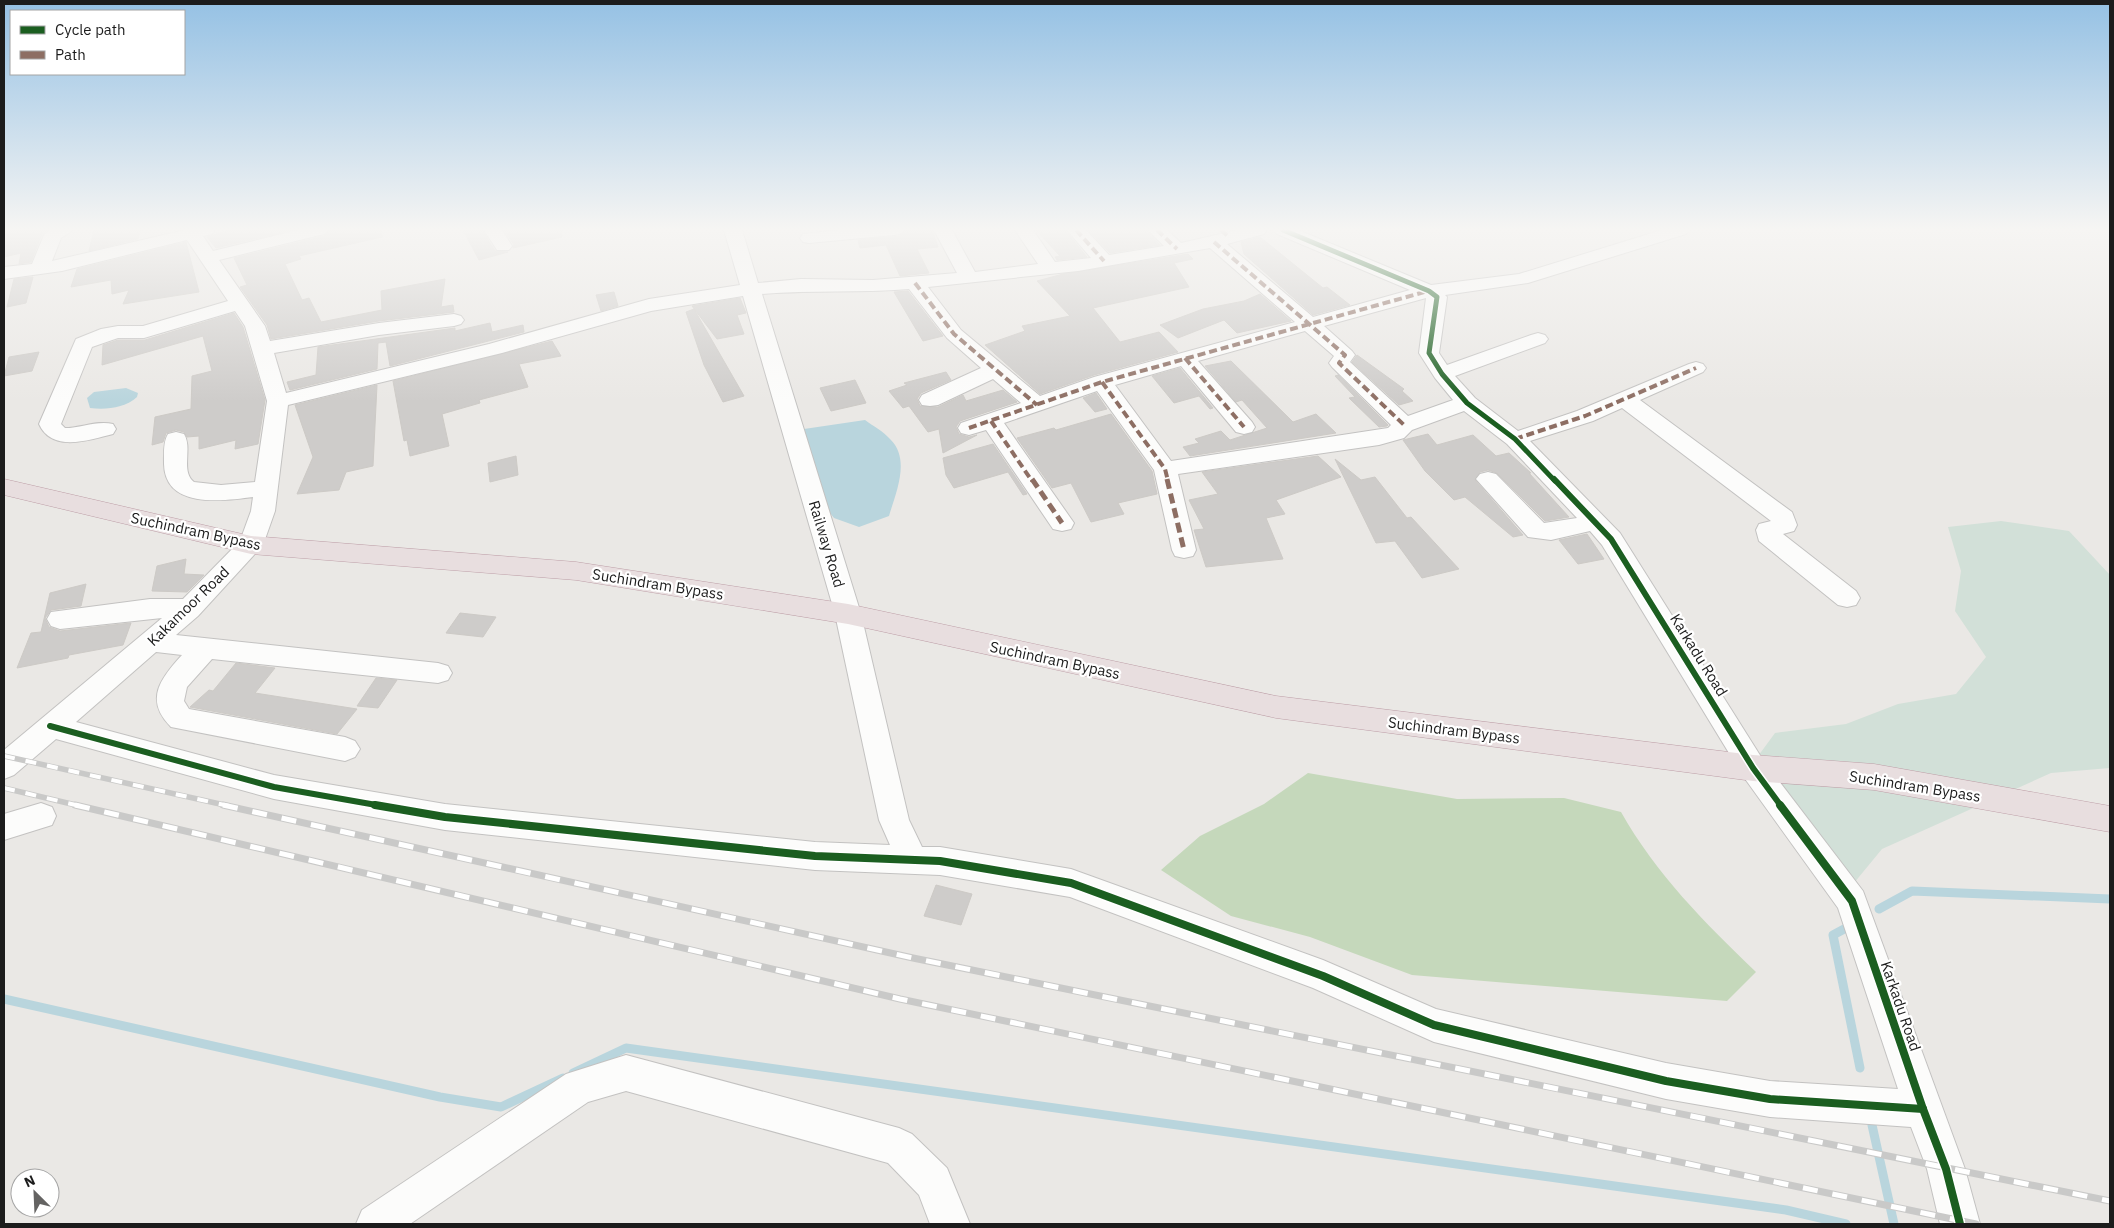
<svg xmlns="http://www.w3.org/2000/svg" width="2114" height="1228" font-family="'IBM Plex Sans',sans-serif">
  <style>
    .forest { fill: #c5d8bb }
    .wetland { fill: #d2e0d8 }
    .water { fill: #b9d5dd }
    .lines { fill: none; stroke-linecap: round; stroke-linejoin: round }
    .stream { stroke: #b9d5dd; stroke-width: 9 }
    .building { fill: #ceccca; stroke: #cdcac6 }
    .minor-casing { stroke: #c3c2c1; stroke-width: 2 }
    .highway-casing { stroke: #bd9ea7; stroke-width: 1 }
    .minor { fill: #fcfcfb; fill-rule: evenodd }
    .highway { fill: #e8dedf; fill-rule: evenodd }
    .rail-far1-casing { stroke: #c9c9c8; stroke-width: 5.5 }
    .rail-casing { stroke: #c9c9c8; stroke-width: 7 }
    .rail-far1 { stroke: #fff; stroke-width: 4; stroke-dasharray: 11; stroke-linecap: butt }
    .rail { stroke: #fff; stroke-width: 5; stroke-dasharray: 15; stroke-linecap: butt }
    .quiet-far1 { stroke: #8d6e63; stroke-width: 4; stroke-dasharray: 8 4; stroke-linecap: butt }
    .quiet { stroke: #8d6e63; stroke-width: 5; stroke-dasharray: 10 5; stroke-linecap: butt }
    .cycleway-far2-casing { stroke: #fff; stroke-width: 8 }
    .cycleway-far1-casing { stroke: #fff; stroke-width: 9 }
    .cycleway-casing { stroke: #fff; stroke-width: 11 }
    .cycleway-far2 { stroke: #1b5e20; stroke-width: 5 }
    .cycleway-far1 { stroke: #1b5e20; stroke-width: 6 }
    .cycleway { stroke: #1b5e20; stroke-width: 8 }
    .labels { text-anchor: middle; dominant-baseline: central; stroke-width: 4.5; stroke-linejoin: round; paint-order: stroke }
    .street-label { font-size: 15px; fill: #1c1c1c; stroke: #fff }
  </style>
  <rect width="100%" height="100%" fill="#eae8e5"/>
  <path class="forest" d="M1308,773L1457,799L1564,798L1621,812C1656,874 1705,923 1756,972L1727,1001L1412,975L1310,937L1231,916L1161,870L1200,836L1264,804Z"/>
  <path class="wetland" d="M2001,521L2069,531L2110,575V768L2051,773L1882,849L1854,883L1753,763L1775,733L1846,724L1898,704L1956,694L1986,657L1955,611L1961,571L1948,527Z"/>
  <g class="water">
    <path d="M126,388L138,393L137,397C125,408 106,410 90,408L87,398L94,392Z"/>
    <path d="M865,420C873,426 883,431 890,439C911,459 896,492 889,516L859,527L834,518L814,493L801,454L804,429Z"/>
  </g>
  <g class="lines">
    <g class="stream">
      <path d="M1879,909L1912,891L2110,899"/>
      <path d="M1846,928L1833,935L1860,1068"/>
      <path d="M4,999L440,1097L501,1107L563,1078"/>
      <path d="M573,1073L626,1048L1786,1210L1846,1224"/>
      <path d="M1872,1125L1894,1224"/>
    </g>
  </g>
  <g class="building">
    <path d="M4,230H48L42,234L31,262L19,264L21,253L4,257Z"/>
    <path d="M94,230H140L138,239L89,251Z"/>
    <path d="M230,230H292L216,248L207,237Z"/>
    <path d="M329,230H381L382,237L299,256L301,259L285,264L302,300L309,298L321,322L382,310L381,291L445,279L441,307L453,305L454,312L379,321L271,339L267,325L240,287L247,285L234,258L324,236Z"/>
    <path d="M463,230H482L495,251L508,252L479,260Z"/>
    <path d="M504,230H561L562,237L513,248L514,245Z"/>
    <path d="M905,230H932L938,247L917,249L929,273L900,276L886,245L860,248L858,240L900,236Z"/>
    <path d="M1036,230H1065L1087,257L1057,260L1055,257L1060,256Z"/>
    <path d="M1088,230H1146L1160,245L1110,253Z"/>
    <path d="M1260,237L1323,288L1327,287L1350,305L1313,315L1244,254L1241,242Z"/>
    <path d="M186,242L199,292L123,304L129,290L112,294L111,280L71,287L77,269Z"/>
    <path d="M1188,254L1193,259L1174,263L1189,287L1093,308L1120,342L1159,332L1178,352L1094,375L1040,394L985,345L1025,331L1022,326L1070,316L1037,281L1063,274Z"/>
    <path d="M33,277L26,303L7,307L14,279Z"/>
    <path d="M908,291L943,336L923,341L894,292Z"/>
    <path d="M614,292L618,306L601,311L596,295Z"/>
    <path d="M1260,294L1291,321L1237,333L1224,320L1178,338L1160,325L1203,309L1244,301Z"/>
    <path d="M740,298L746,313L737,315L744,334L717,339L692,306Z"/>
    <path d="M694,309L744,396L723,402L704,365L686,312Z"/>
    <path d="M234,313L243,327L265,400L258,444L235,449L236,440L199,449V436L187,437L184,432L176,430L166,433L163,442L152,445L155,417L191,409L192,376L212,371L203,336L102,365L103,345L118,340H145Z"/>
    <path d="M490,323L492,332L523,325L524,332L390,366L386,342L378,343L377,369L290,390L287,382L316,375L318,347L455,328V331Z"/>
    <path d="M552,341L561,356L519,364L528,387L479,400L480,403L442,414L449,446L410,456L407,440L404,441L393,381Z"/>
    <path d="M39,352L32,371L4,376L9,357Z"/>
    <path d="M1357,355L1404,389L1402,391L1413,401L1399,405L1352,362Z"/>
    <path d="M1231,361L1293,422L1316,414L1336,433L1190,456L1183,447L1199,443L1195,439L1221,431L1230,440L1267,428L1242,400L1236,402L1205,366Z"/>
    <path d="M1180,368L1213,408L1210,409L1199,396L1174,403L1152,376Z"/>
    <path d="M946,372L951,380L921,393L917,399L920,406L938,407L963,395L966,401L1003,390L1017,402L960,421L956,427L959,434L969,437L977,435L943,453L939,429L928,432L909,406L903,408L889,391L907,385L904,383Z"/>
    <path d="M1338,375L1388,425L1387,426L1379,427L1349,398L1355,397L1335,376Z"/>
    <path d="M855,380L866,403L831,411L820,388Z"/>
    <path d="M377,385L373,466L346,472L339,490L297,494L313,457L295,405Z"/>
    <path d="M1096,393L1107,409L1095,412L1083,398Z"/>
    <path d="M1111,414L1152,471L1157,494L1118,503L1124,514L1091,522L1071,483L1052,488L1017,438L1054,428L1056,430Z"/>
    <path d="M1428,434L1437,445L1473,435L1496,456L1509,453L1531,473H1529L1569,517L1545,521L1497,473L1488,470L1480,472L1475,480L1523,535L1513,537L1465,497L1454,500L1425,471L1403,440Z"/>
    <path d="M993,444L1027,494L1023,495L1008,472L954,488L946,475L943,458Z"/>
    <path d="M516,456L518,475L490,482L488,463Z"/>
    <path d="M1318,456L1341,477L1276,500L1285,514L1266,518L1283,559L1206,567L1194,530L1204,529L1189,500L1218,494L1202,472Z"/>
    <path d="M1335,459L1361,480L1375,477L1407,518L1411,517L1459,569L1422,578L1395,541L1376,543Z"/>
    <path d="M1587,534L1604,559L1578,564L1559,540Z"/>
    <path d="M186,559L184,574L204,575L187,592L152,591L157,566Z"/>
    <path d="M86,584L81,606L51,610L45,618L49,627L60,631L131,623L123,645L69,655L68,658L17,668L31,633L41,632L50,593Z"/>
    <path d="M460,613L496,617L483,637L446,633Z"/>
    <path d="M236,663L275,668L255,693L357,709L337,734L190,707L209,690L213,691Z"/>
    <path d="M376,678L397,680L378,708L357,706Z"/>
    <path d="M936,885L972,894L961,925L924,916Z"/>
  </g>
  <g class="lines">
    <defs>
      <g id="minor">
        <path d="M50,230H73L61,238L52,261L185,230H215L212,234L203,236L213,251L298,230H327L324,234L219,260L265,326L270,341L379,323L454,314L461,316L464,320L461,324L454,326L379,335L274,353L286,393L489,344L649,299L740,285L724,230H742L758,283L801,279L873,280L957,273L934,230H952L975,272L1038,264L1015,230H1033L1055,262L1091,258L1067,230H1086L1109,255L1164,246L1148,230H1167L1181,243L1238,230H1267L1264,234L1227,244L1313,317L1410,290L1277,234L1274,230H1298L1431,285L1519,274L1662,230H1689L1686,234L1528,283L1445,295L1447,297L1439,353L1447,365L1531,335L1538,333L1545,335L1548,339L1545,343L1455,376L1475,398L1518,431L1577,411L1689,364L1696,362L1703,364L1706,368L1703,372L1640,400L1792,512L1797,525L1794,531L1783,534L1856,591L1860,598L1856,605L1847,607L1838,605L1759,541L1756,530L1759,524L1771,521L1622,408L1593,421L1530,441L1620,533L1763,760L1863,891L1965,1169L1980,1224H1940L1927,1169L1911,1127L1770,1117L1666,1099L1434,1042L1313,988L1070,897L940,875L815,870L445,830L274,799L56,739L14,775L4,779V750L162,618L60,629L51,626L47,619L51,612L150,599H183L240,541L251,511L253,497C222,501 165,509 164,464C164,455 163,442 168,434L176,432L184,434C193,448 180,471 194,482L221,485L255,482L267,401L245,326L235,311L144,338H118L92,347L61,424L65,428C81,428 98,420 113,424L116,429L113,434C89,440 52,453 39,424L76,339L101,329L118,326H143L228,301L187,240L62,271L4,279V267L32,264L44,235ZM1210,248L1295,322L1094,377L1040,396L961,330L928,287L1078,271ZM909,289L947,338L981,368L922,395L919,400L922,405L930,406L938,405L993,379L1021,403L961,423L958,428L961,433L969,435L986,430L1053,529L1062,531L1071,529L1074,523L1004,423L1097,391L1154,470L1172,550L1175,556L1184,558L1193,556L1196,550L1178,474L1379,445L1404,438L1412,430L1464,411L1507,444L1577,518L1544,523L1496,474L1488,472L1480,474L1476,479L1528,537L1551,540L1590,531L1602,545L1743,776L1838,908L1898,1089L1770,1081L1666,1063L1436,1009L1323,960L1071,869L940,847H922L909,820L861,614L762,294C811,290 860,293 909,289ZM743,296L835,614L879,820L890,845L815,842L445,804L274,775L76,722L156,652L182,655C160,679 144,700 171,727L345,761L355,757L360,749L355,741L345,737L189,709L184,701L187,687L212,659L438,683L448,680L452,673L448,666L438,663L176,635L198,616L263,545L275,511L288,405L502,353L651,311ZM1426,298L1419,353L1435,378L1453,400L1408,416L1350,362L1355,355L1352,351L1324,326ZM1305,331L1334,356L1329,363L1332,367L1391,425L1388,428L1171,461L1115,385L1181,366L1236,432L1244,434L1252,432L1255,427L1252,422L1198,361Z"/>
        <path d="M484,230H502L512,246L509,250H497Z"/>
        <path d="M840,230H903L900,234L894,235L809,243L803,242L800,238L803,234Z"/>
        <path d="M41,803L52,807L56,816L52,825L4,840V814Z"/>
        <path d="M626,1055L899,1128L912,1134L947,1168L970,1224H930L919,1195L888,1163L626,1091L588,1102L410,1224H356L362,1210L566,1074Z"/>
      </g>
      <path id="highway" d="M4,479L251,536L576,562L848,604L1276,696L1753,755L1874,764L2110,806V832L1874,790L1753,781L1276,718L848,624L576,580L251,554L4,495Z"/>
    </defs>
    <use href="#minor" class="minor-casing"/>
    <use href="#highway" class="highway-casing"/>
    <use href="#minor" class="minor"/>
    <use href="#highway" class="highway"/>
    <defs>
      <g id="rail-far1">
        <path d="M4,756L229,806"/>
        <path d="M4,788L80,806"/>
      </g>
      <g id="rail">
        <path d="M75,805L900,999L1976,1224"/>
        <path d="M223,805L913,958L2110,1201"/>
      </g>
    </defs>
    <use href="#rail-far1" class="rail-far1-casing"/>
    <use href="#rail" class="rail-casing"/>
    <use href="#rail-far1" class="rail-far1"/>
    <use href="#rail" class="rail"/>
    <g class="quiet-far1">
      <path d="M1076,230L1104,261"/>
      <path d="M1157,230L1177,249"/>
      <path d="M1221,230L1230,238"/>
      <path d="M1214,242L1345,355L1339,363L1404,425"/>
      <path d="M915,283L954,334L1037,405"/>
      <path d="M1185,358L1244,427"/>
      <path d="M1102,382L1165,469L1168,481"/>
      <path d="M991,421L1032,481"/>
      <path d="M969,428L1102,382L1428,291"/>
      <path d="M1515,439L1585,416L1696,368"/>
    </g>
    <g class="quiet">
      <path d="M1032,479L1062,523"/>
      <path d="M1167,479L1184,550"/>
    </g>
    <defs>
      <path id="cycleway-far2" d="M1283,230L1429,291L1437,297L1429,353L1442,374L1467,403L1515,439L1555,481"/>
      <g id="cycleway-far1">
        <path d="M1554,479L1611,539L1753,768L1781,806"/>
        <path d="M50,726L274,787L382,806"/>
      </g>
      <g id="cycleway">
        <path d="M375,805L445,817L815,856L940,861L1071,883L1323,976L1434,1025L1666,1081L1770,1099L1923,1109"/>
        <path d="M1780,805L1852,901L1923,1109L1946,1169L1960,1224"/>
      </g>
    </defs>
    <use href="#cycleway-far2" class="cycleway-far2-casing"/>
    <use href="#cycleway-far1" class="cycleway-far1-casing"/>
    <use href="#cycleway" class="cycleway-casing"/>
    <use href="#cycleway-far2" class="cycleway-far2"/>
    <use href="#cycleway-far1" class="cycleway-far1"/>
    <use href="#cycleway" class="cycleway"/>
  </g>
  <linearGradient id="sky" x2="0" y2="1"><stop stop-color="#95c1e4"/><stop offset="0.57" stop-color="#f6f5f3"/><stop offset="1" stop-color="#f6f5f3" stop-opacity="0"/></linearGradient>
  <rect width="2114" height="402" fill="url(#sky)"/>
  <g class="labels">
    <g class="street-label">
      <text transform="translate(196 531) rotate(12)">Suchindram Bypass</text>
      <text transform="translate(827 544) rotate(73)">Railway Road</text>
      <text transform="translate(658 584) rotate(9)">Suchindram Bypass</text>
      <text transform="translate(188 606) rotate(-44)">Kakamoor Road</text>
      <text transform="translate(1699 655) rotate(58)">Karkadu Road</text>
      <text transform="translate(1055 660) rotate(12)">Suchindram Bypass</text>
      <text transform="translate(1454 730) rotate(7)">Suchindram Bypass</text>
      <text transform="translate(1915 786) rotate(9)">Suchindram Bypass</text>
      <text transform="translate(1901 1006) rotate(71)">Karkadu Road</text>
    </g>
  </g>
  <rect width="2114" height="1228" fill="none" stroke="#1c1c1c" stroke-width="10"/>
  <rect x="10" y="10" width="175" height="65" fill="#ffffff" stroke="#a4a4a4"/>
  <rect x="20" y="26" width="25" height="8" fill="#1b5e20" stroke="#a4a4a4"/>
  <text x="55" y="35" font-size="15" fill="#1c1c1c">Cycle path</text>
  <rect x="20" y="51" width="25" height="8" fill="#8d6e63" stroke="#a4a4a4"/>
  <text x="55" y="60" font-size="15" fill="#1c1c1c">Path</text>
  <g transform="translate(35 1193) rotate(336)"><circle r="24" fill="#ffffff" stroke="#a4a4a4"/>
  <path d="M0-4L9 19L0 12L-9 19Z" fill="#646362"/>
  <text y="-8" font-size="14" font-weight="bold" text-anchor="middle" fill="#1c1c1c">N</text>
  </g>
</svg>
